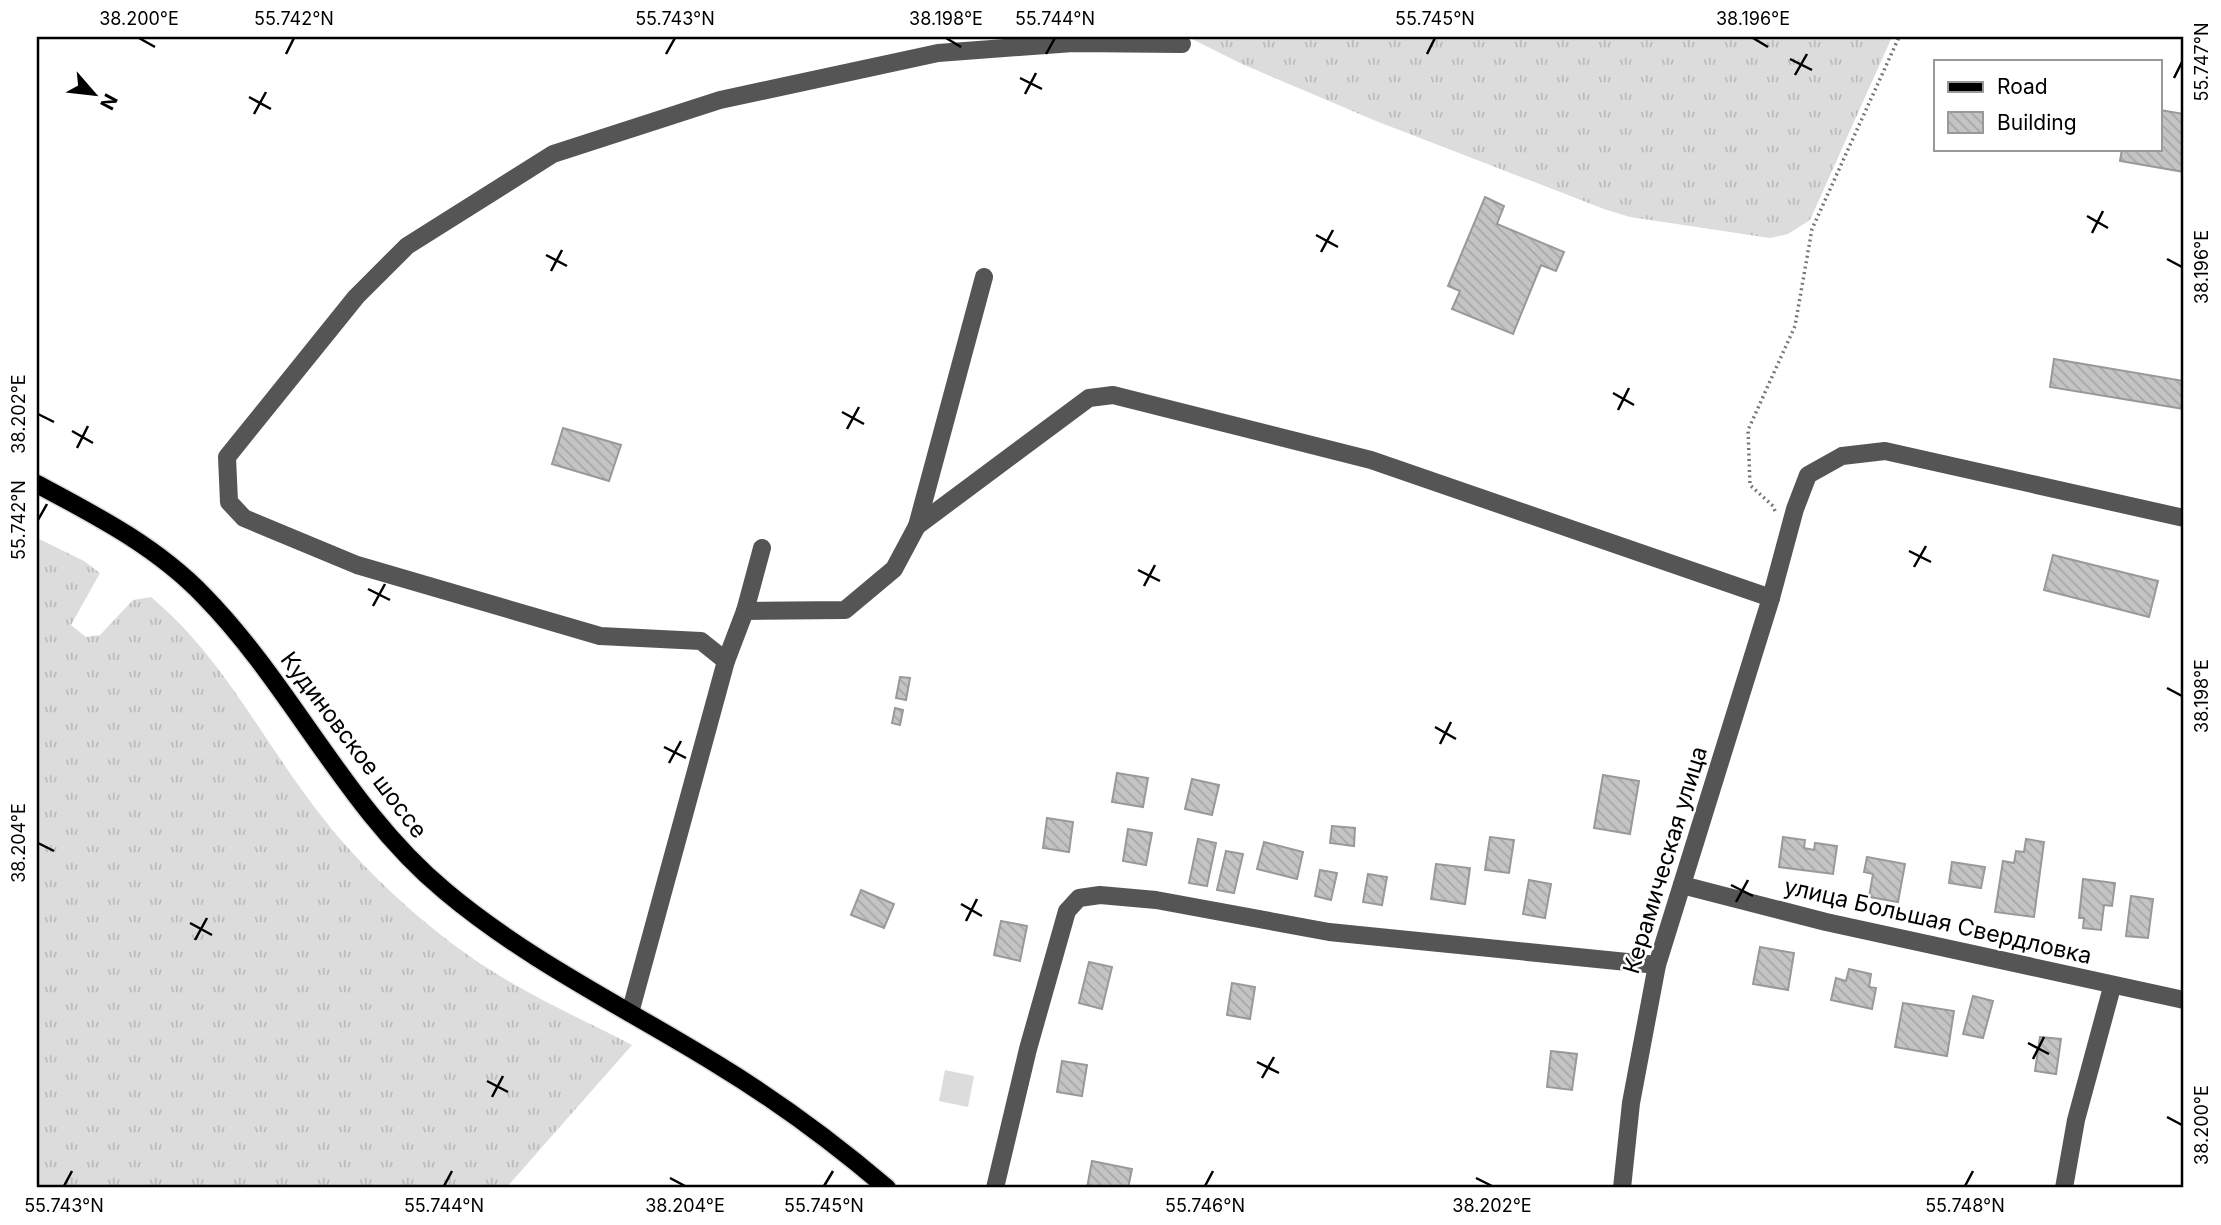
<svg xmlns="http://www.w3.org/2000/svg" width="2221" height="1225" font-family="Inter,sans-serif">
  <style>
    .grass { fill: url(#grass-tufts) }
    .park { fill: #dcdcdc }
    .building { fill: url(#building-back-hatch); stroke: #999; stroke-width: 2 }
    .lines { fill: none; stroke-linecap: round; stroke-linejoin: round }
    .major-casing { stroke: #dbdbdb; stroke-width: 21 }
    .path { stroke: #777; stroke-width: 3.5; stroke-dasharray: 2 3.5; stroke-linecap: butt }
    .minor { stroke: #555; stroke-width: 18 }
    .major { stroke: #000; stroke-width: 18 }
    .ticks { fill: none; stroke: #000; stroke-width: 2.5 }
    .labels { text-anchor: middle; dominant-baseline: central; stroke-width: 5; stroke-linejoin: round; paint-order: stroke }
    .street-label { font-size: 23px; fill: #000; stroke: #fff }
    .neatline { fill: none; stroke: #000; stroke-width: 2.5 }
    .ticks-label { font-size: 18px; text-anchor: middle; fill: #000 }
  </style>
  <defs>
    <pattern id="grass-tufts" width="24" height="20" patternUnits="userSpaceOnUse" patternTransform="scale(1.75)"><rect width="24" height="20" fill="#dcdcdc"/><path d="M3 7l-1-3M5 7V3M7 7l1-3M15 17l-1-3M17 17v-4M19 17l1-3" fill="none" stroke="#bbb"/></pattern>
    <pattern id="building-back-hatch" width="6" height="6" patternUnits="userSpaceOnUse" patternTransform="scale(1.75)"><rect width="6" height="6" fill="#c4c4c4"/><path d="M-1 5l2 2M0 0l6 6M5-1l2 2" fill="none" stroke="#a7a7a7"/></pattern>
  </defs>
  <rect width="100%" height="100%" fill="#fff"/>
  <g class="grass">
    <path d="M1188,37H1892L1810,220L1788,234L1770,238L1630,217L1604,209L1376,121L1242,64Z"/>
    <path d="M37,538L84,561L100,573L71,625L86,637L100,635L133,600L151,597C225,659 264,744 323,818C368,876 437,938 500,976C542,1002 588,1022 632,1045L506,1188H37Z"/>
  </g>
  <path class="park" d="M945,1070L974,1076L968,1107L939,1101Z"/>
  <g class="building">
    <path d="M2160,110L2184,114V172L2120,161L2122,149H2160Z"/>
    <path d="M1485,197L1504,206L1497,224L1564,252L1556,271L1541,265L1513,334L1452,309L1460,291L1448,286Z"/>
    <path d="M2054,359L2184,381V409L2050,387Z"/>
    <path d="M563,428L621,445L609,481L552,464Z"/>
    <path d="M2053,555L2158,581L2149,617L2044,590Z"/>
    <path d="M900,677L910,678L906,700L896,698Z"/>
    <path d="M895,708L903,710L900,725L892,723Z"/>
    <path d="M1117,773L1148,778L1143,807L1112,802Z"/>
    <path d="M1603,775L1639,781L1630,834L1594,828Z"/>
    <path d="M1192,779L1219,785L1212,815L1185,809Z"/>
    <path d="M1047,818L1073,822L1069,852L1043,848Z"/>
    <path d="M1332,826L1355,828L1354,846L1330,843Z"/>
    <path d="M1128,829L1152,833L1146,865L1123,861Z"/>
    <path d="M1490,837L1514,840L1509,873L1485,870Z"/>
    <path d="M1783,837L1805,840L1804,848L1814,850L1815,843L1837,846L1833,874L1779,867Z"/>
    <path d="M1198,839L1216,843L1207,886L1189,883Z"/>
    <path d="M2026,839L2044,842L2034,917L1995,912L2003,861L2014,863L2016,851L2024,852Z"/>
    <path d="M1264,842L1303,852L1297,879L1257,869Z"/>
    <path d="M1226,851L1243,854L1234,893L1217,890Z"/>
    <path d="M1867,857L1905,864L1898,902L1869,897L1873,874L1864,872Z"/>
    <path d="M1952,862L1985,867L1981,888L1949,883Z"/>
    <path d="M1436,864L1470,868L1465,904L1431,899Z"/>
    <path d="M1320,870L1337,873L1331,900L1315,896Z"/>
    <path d="M1368,874L1387,877L1382,905L1363,902Z"/>
    <path d="M2083,879L2115,883L2112,906L2104,905L2101,930L2083,928L2084,918H2079Z"/>
    <path d="M1529,880L1551,884L1545,918L1523,914Z"/>
    <path d="M861,890L894,904L884,928L851,915Z"/>
    <path d="M2131,896L2153,899L2148,938L2126,936Z"/>
    <path d="M1001,921L1027,926L1020,961L994,955Z"/>
    <path d="M1760,947L1794,953L1788,990L1753,984Z"/>
    <path d="M1089,962L1112,967L1102,1009L1079,1003Z"/>
    <path d="M1849,969L1871,974L1869,987L1876,988L1872,1009L1831,1000L1836,978L1846,981Z"/>
    <path d="M1232,983L1255,987L1250,1019L1227,1015Z"/>
    <path d="M1973,996L1993,1001L1983,1038L1963,1034Z"/>
    <path d="M1903,1003L1954,1011L1947,1056L1895,1047Z"/>
    <path d="M2040,1037L2061,1039L2056,1074L2035,1071Z"/>
    <path d="M1551,1051L1577,1054L1572,1090L1547,1087Z"/>
    <path d="M1062,1061L1087,1065L1082,1096L1057,1092Z"/>
    <path d="M1092,1161L1132,1169L1128,1188H1087Z"/>
  </g>
  <g class="lines">
    <defs>
      <path id="major" d="M37,484C97,516 157,547 204,596C293,687 346,809 445,891C527,960 624,1007 715,1063C776,1100 833,1142 887,1188"/>
    </defs>
    <use href="#major" class="major-casing"/>
    <path class="path" d="M1775,511L1773,506L1750,485L1748,430L1795,326L1812,229L1899,37"/>
    <g class="minor">
      <path d="M917,526L984,277"/>
      <path d="M745,611L762,548"/>
      <path d="M726,661L701,641L600,636L357,565L244,518L229,502L227,457L356,297L407,246L553,154L720,100L938,53L1073,43L1182,44"/>
      <path d="M1682,885L1826,922L2184,1000"/>
      <path d="M630,1013L726,661L745,611L845,610L894,569L917,526L1089,398L1113,395L1371,460L1771,598"/>
      <path d="M995,1188L1028,1049L1067,911L1079,898L1100,895L1156,900L1329,932L1657,965"/>
      <path d="M1622,1188L1631,1103L1657,965L1771,598L1795,509L1808,475L1842,456L1885,451L2184,518"/>
      <path d="M2064,1188L2076,1120L2112,987"/>
    </g>
    <use href="#major" class="major"/>
  </g>
  <path class="ticks" d="M139,38L155,47M946,38L961,47M1753,38L1768,47M286,54L294,38M666,54L675,38M1046,54L1055,38M1427,54L1435,38M1790,59L1812,70M1795,75L1807,54M1020,78L1042,89M2174,78L2182,62M1025,94L1036,73M249,97L271,109M254,114L266,92M2087,216L2108,228M2092,233L2103,211M1316,235L1338,247M1321,252L1333,230M546,255L567,266M2167,259L2182,267M551,271L562,250M1613,393L1634,405M1618,410L1629,388M842,412L864,424M38,414L54,422M847,429L859,407M72,431L93,443M77,448L88,426M38,520L47,504M1909,551L1931,562M1914,567L1926,546M1138,570L1160,581M1144,586L1155,565M368,589L390,600M373,606L385,584M2167,688L2182,696M1435,727L1456,739M1440,744L1451,722M664,747L686,758M669,763L681,741M38,843L54,851M1731,885L1753,896M1736,902L1748,880M961,904L982,916M966,921L977,899M190,923L212,935M195,940L207,918M2028,1043L2049,1054M2033,1059L2044,1037M1257,1062L1279,1073M1262,1078L1274,1057M487,1081L508,1092M492,1097L503,1076M2167,1117L2182,1125M670,1178L685,1186M1476,1178L1492,1186M64,1186L72,1171M444,1186L452,1171M824,1186L833,1171M1205,1186L1213,1171M1965,1186L1973,1171"/>
  <g class="labels">
    <g class="street-label">
      <text transform="translate(354 745) rotate(53)">Кудиновское шоссе</text>
      <text transform="translate(1665 860) rotate(-73)">Керамическая улица</text>
      <text transform="translate(1938 921) rotate(13)">улица Большая Свердловка</text>
    </g>
  </g>
  <rect width="2221" height="1225" fill="none" stroke="#ffffff" stroke-width="77"/>
  <rect x="1934" y="60" width="228" height="91" fill="#ffffff" stroke="#999999" stroke-width="2"/>
  <rect x="1948" y="82" width="35" height="10" fill="#000000" stroke="#999999" stroke-width="2"/>
  <text x="1997" y="94" font-size="21" fill="#000000">Road</text>
  <rect x="1948" y="112" width="35" height="21" fill="url(#building-back-hatch)" stroke="#999999" stroke-width="2"/>
  <text x="1997" y="130" font-size="21" fill="#000000">Building</text>
  <g transform="translate(94 94) rotate(118)" stroke="#ffffff" stroke-width="5" paint-order="stroke">
  <path d="M0-5L12 26L0 18L-12 26Z" fill="#000000"/>
  <text y="-10" font-size="19" font-weight="bold" text-anchor="middle" fill="#000000">N</text>
  </g>
  <rect x="38" y="38" width="2144" height="1148" class="neatline"/>
  <g class="ticks-label">
    <text x="139" y="25">38.200°E</text>
    <text x="294" y="25">55.742°N</text>
    <text x="675" y="25">55.743°N</text>
    <text x="946" y="25">38.198°E</text>
    <text x="1055" y="25">55.744°N</text>
    <text x="1435" y="25">55.745°N</text>
    <text x="1753" y="25">38.196°E</text>
    <text transform="translate(2202 62) rotate(-90)" y="6">55.747°N</text>
    <text transform="translate(2202 267) rotate(-90)" y="6">38.196°E</text>
    <text transform="translate(19 414) rotate(-90)" y="6">38.202°E</text>
    <text transform="translate(19 520) rotate(-90)" y="6">55.742°N</text>
    <text transform="translate(2202 696) rotate(-90)" y="6">38.198°E</text>
    <text transform="translate(19 843) rotate(-90)" y="6">38.204°E</text>
    <text transform="translate(2202 1125) rotate(-90)" y="6">38.200°E</text>
    <text x="64" y="1212">55.743°N</text>
    <text x="444" y="1212">55.744°N</text>
    <text x="685" y="1212">38.204°E</text>
    <text x="824" y="1212">55.745°N</text>
    <text x="1205" y="1212">55.746°N</text>
    <text x="1492" y="1212">38.202°E</text>
    <text x="1965" y="1212">55.748°N</text>
  </g>
</svg>
